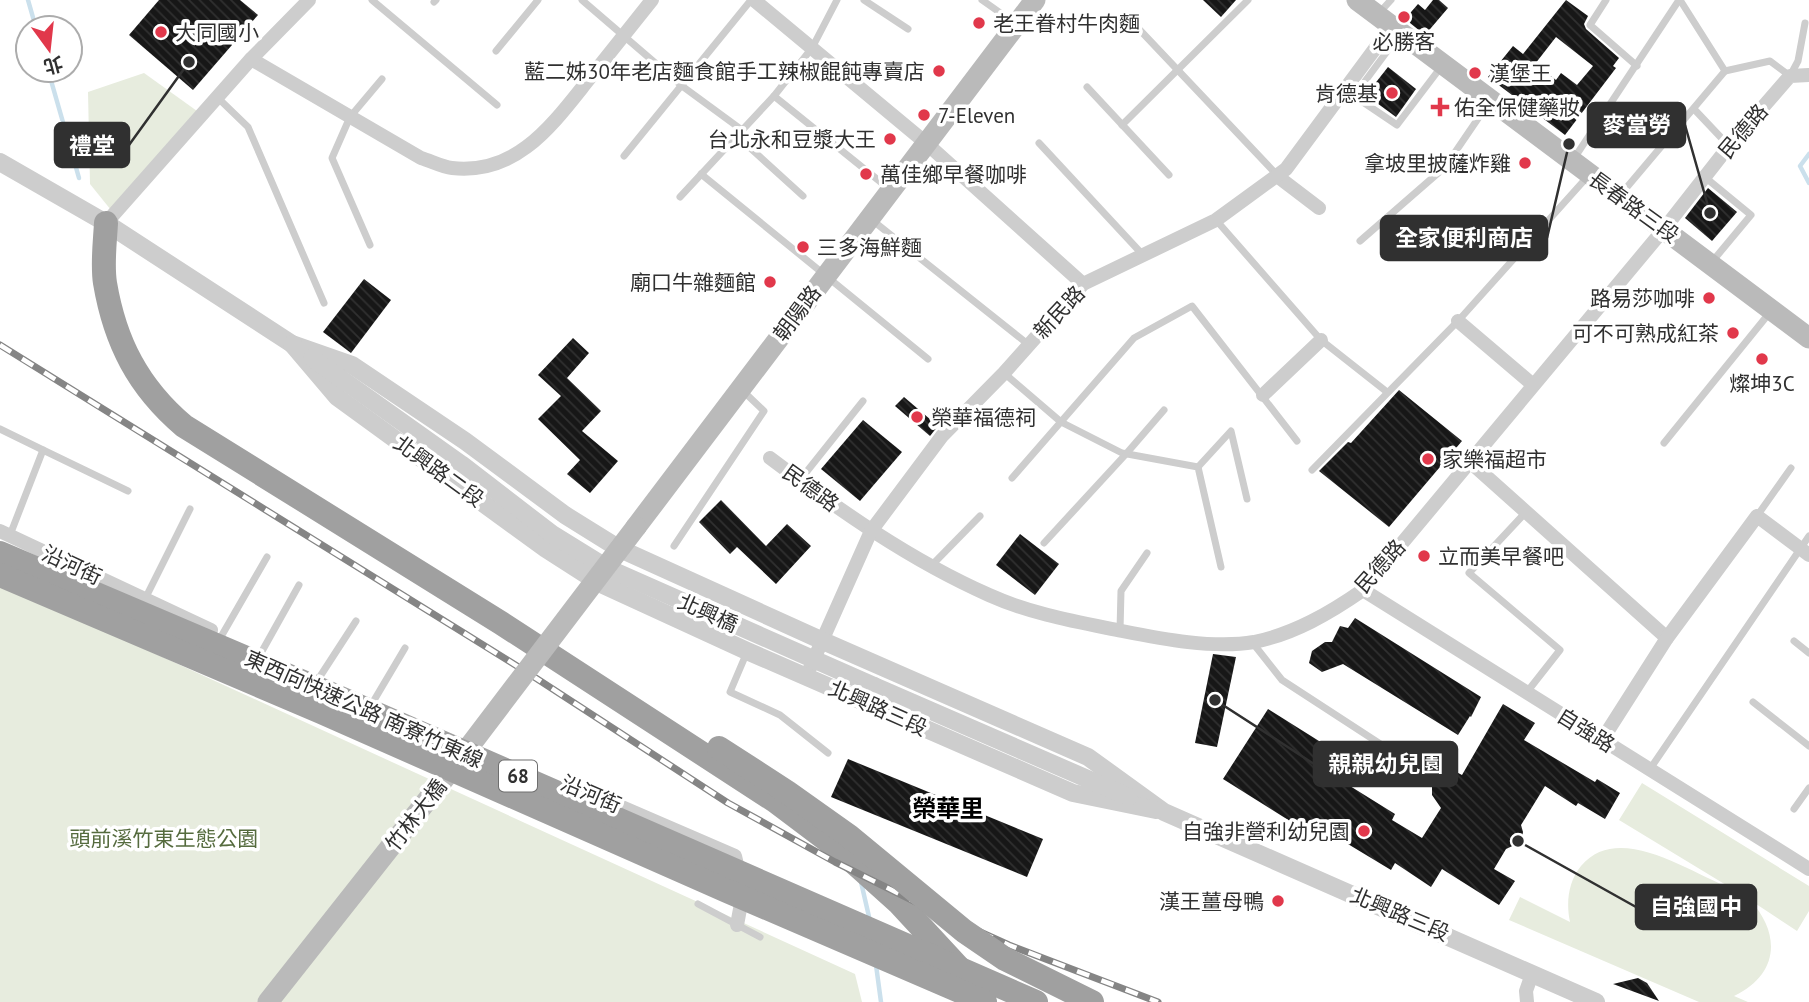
<svg xmlns="http://www.w3.org/2000/svg" width="1809" height="1002" font-family="'PT Sans','Noto Sans TC',sans-serif">
  <style>
    .green { fill: #e7ecde }
    .lines { fill: none; stroke-linecap: round; stroke-linejoin: round }
    .stream { stroke: #cbe0ec; stroke-width: 4.5 }
    .building { fill: url(#building-back-hatch); fill-rule: evenodd }
    .service { stroke: #cdcdcd; stroke-width: 7 }
    .minor { stroke: #cdcdcd; stroke-width: 14 }
    .tertiary { stroke: #cdcdcd; stroke-width: 18 }
    .secondary { stroke: #bababa; stroke-width: 21 }
    .trunk { stroke: #a0a0a0; stroke-width: 24 }
    .rail-casing { stroke: #858585; stroke-width: 7 }
    .rail { stroke: #fff; stroke-width: 4.5; stroke-dasharray: 13; stroke-linecap: butt }
    .tertiary-bridge { stroke: #cdcdcd; stroke-width: 18 }
    .secondary-bridge { stroke: #bababa; stroke-width: 21 }
    .trunk-bridge { stroke: #a0a0a0; stroke-width: 24 }
    .poi-dot { fill: #e1384b; stroke: #fff; stroke-width: 2.5 }
    .labels { text-anchor: middle; dominant-baseline: central; stroke-width: 7; stroke-linejoin: round; paint-order: stroke }
    .shield { fill: #fff; stroke: #6e6e6e; stroke-width: 2 }
    .shield-label { font-size: 19px; font-weight: bold; fill: #303030 }
    .poi-label { font-size: 21px; fill: #303030; stroke: #fff; text-anchor: start }
    .street-label { font-size: 21px; fill: #303030; stroke: #fff }
    .park-label { font-size: 21px; fill: #556b3e; stroke: #fff }
    .quarter-label { font-size: 24px; font-weight: bold; fill: #000; stroke: #fff }
    .leader { fill: none; stroke: #303030; stroke-width: 2.5 }
    .callout-dot { fill: #303030; stroke: #fff; stroke-width: 2.5 }
    .callout { fill: #303030; stroke: #303030; stroke-width: 2.5 }
    .callout-label { font-size: 23px; text-anchor: middle; font-weight: bold; fill: #fff }
  </style>
  <defs>
    <pattern id="building-back-hatch" width="6" height="6" patternUnits="userSpaceOnUse" patternTransform="scale(1.75)"><rect width="6" height="6" fill="#171717"/><path d="M-1 5l2 2M0 0l6 6M5-1l2 2" fill="none" stroke="#303030"/></pattern>
  </defs>
  <rect width="100%" height="100%" fill="#fff"/>
  <g class="green">
    <path d="M144,73L197,111L115,215L90,184L88,92Z"/>
    <path d="M0,577L73,616L855,974L862,1002H0Z"/>
    <path d="M1642,783L1809,886V911L1797,931L1750,900C1782,935 1778,975 1734,996L1748,1002H1699L1509,920L1520,897L1570,922C1566,903 1568,882 1581,866C1619,821 1689,873 1731,888L1619,820Z"/>
  </g>
  <g class="lines">
    <g class="stream">
      <path d="M28,0L36,28"/>
      <path d="M48,70L79,178"/>
      <path d="M1809,154L1800,166L1809,183"/>
      <path d="M861,882L870,921"/>
      <path d="M876,965L881,1002"/>
    </g>
  </g>
  <g class="building">
    <path d="M159,0H240L258,15L193,90L129,35Z"/>
    <path d="M1203,0H1236L1221,17Z"/>
    <path d="M1433,0H1439L1448,8L1425,35L1405,19L1418,4L1425,10Z"/>
    <path d="M1566,0L1588,16L1584,24L1586,29L1619,58L1613,66L1616,68L1565,135L1488,77L1513,46L1523,54ZM1556,37L1593,66L1577,85L1561,73L1556,80L1535,64Z"/>
    <path d="M1388,67L1416,89L1396,117L1366,95Z"/>
    <path d="M1708,188L1737,212L1712,241L1685,218Z"/>
    <path d="M364,279L391,300L351,353L323,332Z"/>
    <path d="M573,338L589,353L567,378L601,411L582,431L618,461L590,493L567,474L580,460L538,419L561,396L538,375Z"/>
    <path d="M1399,390L1462,441L1389,527L1319,471L1348,442L1351,443Z"/>
    <path d="M904,397L938,426L930,436L895,406Z"/>
    <path d="M863,420L902,452L860,501L821,469Z"/>
    <path d="M721,500L766,546L787,524L811,546L776,584L737,547L730,554L699,522Z"/>
    <path d="M1020,534L1059,564L1035,595L996,565Z"/>
    <path d="M1355,618L1481,697L1471,717L1470,716L1458,735L1343,664L1322,672L1309,663L1312,651L1325,642H1332L1340,626L1348,628Z"/>
    <path d="M1213,654L1236,657L1217,747L1195,743Z"/>
    <path d="M1503,704L1535,723L1524,740L1595,782L1597,779L1620,793L1605,819L1578,803L1576,806L1545,786L1521,825L1523,832L1521,842L1506,849L1494,869L1515,881L1499,905L1442,869L1431,887L1395,863L1391,870L1323,829L1317,838L1223,779L1268,709L1362,768L1350,786L1395,814L1392,820L1422,838L1441,808L1432,795V779L1445,766L1462,775Z"/>
    <path d="M848,759L1043,839L1027,877L831,797Z"/>
    <path d="M1638,978L1647,983L1659,1001L1613,984Z"/>
  </g>
  <g class="lines">
    <g class="service">
      <path d="M372,0L497,105"/>
      <path d="M582,0L682,86L742,130"/>
      <path d="M864,0L908,29"/>
      <path d="M982,0L1016,24"/>
      <path d="M1606,0L1590,25L1637,66"/>
      <path d="M1680,0L1725,71L1770,61L1790,76L1798,61L1805,23"/>
      <path d="M434,2L436,0"/>
      <path d="M1380,12L1391,0"/>
      <path d="M1137,27L1277,175"/>
      <path d="M1400,34L1354,96L1397,125L1441,67"/>
      <path d="M496,51L538,0"/>
      <path d="M1087,87L1169,175"/>
      <path d="M774,96L888,188"/>
      <path d="M218,98L248,127L324,303"/>
      <path d="M1694,109L1729,146"/>
      <path d="M1122,125L1248,0"/>
      <path d="M737,136L803,196"/>
      <path d="M1039,143L1142,254"/>
      <path d="M624,156L751,0"/>
      <path d="M1573,160L1679,0"/>
      <path d="M701,174L928,359"/>
      <path d="M1706,178L1751,215L1711,263"/>
      <path d="M1622,193L1725,71"/>
      <path d="M680,197L774,96L812,48L837,0"/>
      <path d="M872,220L1029,345"/>
      <path d="M1216,220L1321,340L1387,392"/>
      <path d="M1360,241L1445,167L1490,101"/>
      <path d="M370,245L332,158L350,117L382,79"/>
      <path d="M1004,373L1061,422L1122,453L1198,467L1221,567"/>
      <path d="M0,429L43,450"/>
      <path d="M1664,443L1771,311"/>
      <path d="M1198,467L1231,431L1247,499"/>
      <path d="M1312,470L1458,321L1589,175"/>
      <path d="M1012,478L1134,338L1192,306L1297,441"/>
      <path d="M800,480L863,401"/>
      <path d="M1526,512L1469,573L1560,650L1527,692"/>
      <path d="M1757,516L1791,468"/>
      <path d="M10,535L43,450L128,491"/>
      <path d="M1044,543L1126,454L1164,410"/>
      <path d="M674,546L764,411L743,391"/>
      <path d="M932,565L980,516"/>
      <path d="M145,599L190,509"/>
      <path d="M1120,630L1121,591L1147,553"/>
      <path d="M222,635L267,557"/>
      <path d="M1794,641L1809,653"/>
      <path d="M1252,642L1282,680L1411,764"/>
      <path d="M747,652L730,692L780,715L828,753"/>
      <path d="M261,653L299,585"/>
      <path d="M319,678L356,621"/>
      <path d="M373,702L405,648"/>
      <path d="M1753,702L1809,746"/>
      <path d="M1650,769L1809,536"/>
      <path d="M1794,809L1809,788"/>
      <path d="M698,904L760,937"/>
    </g>
    <g class="minor">
      <path d="M754,0L926,143L1083,284"/>
      <path d="M251,59L421,158C431,161 442,167 452,168C515,175 550,128 585,84C607,56 630,28 652,0"/>
      <path d="M1277,176L1319,208"/>
      <path d="M106,223L251,59L309,0"/>
      <path d="M1458,321L1532,384"/>
      <path d="M1263,395L1321,340"/>
      <path d="M770,458C839,510 910,560 989,595C1031,614 1078,622 1122,631C1162,639 1214,649 1254,642C1294,634 1330,613 1363,590L1664,229L1729,146L1790,76L1809,75"/>
      <path d="M1469,461L1667,638"/>
      <path d="M0,531L211,630"/>
      <path d="M1363,590L1809,869"/>
      <path d="M810,668L871,531L942,436L1004,373L1083,284L1216,220L1286,169L1391,27"/>
      <path d="M1602,740L1667,638L1757,516L1809,555"/>
      <path d="M596,796L735,856L739,873"/>
      <path d="M737,925L743,893"/>
      <path d="M1527,1002L1526,991L1532,974"/>
    </g>
    <g class="tertiary">
      <path d="M0,162L106,223L292,344L352,365L465,441L565,515L618,548L823,641L1088,757L1164,812L1596,1002"/>
      <path d="M292,344L337,397L546,549L599,583L747,651L1073,793L1156,810"/>
      <path d="M312,358L461,464L552,534L607,568"/>
      <path d="M874,686L1129,797"/>
    </g>
    <g class="secondary">
      <path d="M1357,0L1809,338"/>
      <path d="M636,527L1035,0"/>
    </g>
    <path class="trunk" d="M106,223C105,242 102,264 105,283C115,342 138,387 184,426L501,623L775,801L840,850L899,903L960,969"/>
    <defs>
      <path id="rail" d="M0,345L525,671L728,803L835,862L936,912L1009,945L1158,1002"/>
    </defs>
    <use href="#rail" class="rail-casing"/>
    <use href="#rail" class="rail"/>
    <path class="tertiary-bridge" d="M607,568L874,686"/>
    <path class="secondary-bridge" d="M268,1002L459,760L636,527"/>
    <g class="trunk-bridge">
      <path d="M0,553L329,693L1036,1002"/>
      <path d="M0,575L321,712L727,891L985,1002"/>
      <path d="M719,748L787,792L849,836L964,931L1005,959L1092,1002"/>
    </g>
  </g>
  <g class="poi-dot">
    <circle cx="1404" cy="17" r="7"/>
    <circle cx="979" cy="23" r="7"/>
    <circle cx="161" cy="32" r="7"/>
    <circle cx="939" cy="71" r="7"/>
    <circle cx="1475" cy="73" r="7"/>
    <circle cx="1392" cy="93" r="7"/>
    <path d="M1436.5 96.5h7v7h7v7h-7v7h-7v-7h-7v-7h7z"/>
    <circle cx="924" cy="115" r="7"/>
    <circle cx="890" cy="139" r="7"/>
    <circle cx="1525" cy="163" r="7"/>
    <circle cx="866" cy="174" r="7"/>
    <circle cx="803" cy="247" r="7"/>
    <circle cx="770" cy="282" r="7"/>
    <circle cx="1709" cy="298" r="7"/>
    <circle cx="1733" cy="333" r="7"/>
    <circle cx="1762" cy="359" r="7"/>
    <circle cx="917" cy="417" r="7"/>
    <circle cx="1428" cy="459" r="7"/>
    <circle cx="1424" cy="556" r="7"/>
    <circle cx="1364" cy="831" r="7"/>
    <circle cx="1278" cy="901" r="7"/>
  </g>
  <g class="labels">
    <rect class="shield" x="499" y="760.5" width="38" height="31" rx="5"/>
    <g class="shield-label">
      <text x="518" y="776">68</text>
    </g>
    <g class="poi-label">
      <text x="993" y="23">老王眷村牛肉麵</text>
      <text x="175" y="32">大同國小</text>
      <text x="1404" y="41" text-anchor="middle">必勝客</text>
      <text x="925" y="71" text-anchor="end">藍二姊30年老店麵食館手工辣椒餛飩專賣店</text>
      <text x="1489" y="73">漢堡王</text>
      <text x="1378" y="93" text-anchor="end">肯德基</text>
      <text x="1454" y="107">佑全保健藥妝</text>
      <text x="938" y="115">7-Eleven</text>
      <text x="876" y="139" text-anchor="end">台北永和豆漿大王</text>
      <text x="1511" y="163" text-anchor="end">拿坡里披薩炸雞</text>
      <text x="880" y="174">萬佳鄉早餐咖啡</text>
      <text x="817" y="247">三多海鮮麵</text>
      <text x="756" y="282" text-anchor="end">廟口牛雜麵館</text>
      <text x="1695" y="298" text-anchor="end">路易莎咖啡</text>
      <text x="1719" y="333" text-anchor="end">可不可熟成紅茶</text>
      <text x="1762" y="383" text-anchor="middle">燦坤3C</text>
      <text x="931" y="417">榮華福德祠</text>
      <text x="1442" y="459">家樂福超市</text>
      <text x="1438" y="556">立而美早餐吧</text>
      <text x="1350" y="831" text-anchor="end">自強非營利幼兒園</text>
      <text x="1264" y="901" text-anchor="end">漢王薑母鴨</text>
    </g>
    <g class="street-label">
      <text transform="translate(1743 131) rotate(-50)">民德路</text>
      <text transform="translate(1634 207) rotate(36)">長春路三段</text>
      <text transform="translate(1059 312) rotate(-47)">新民路</text>
      <text transform="translate(797 313) rotate(-53)">朝陽路</text>
      <text transform="translate(439 471) rotate(36)">北興路二段</text>
      <text transform="translate(811 488) rotate(36)">民德路</text>
      <text transform="translate(72 565) rotate(25)">沿河街</text>
      <text transform="translate(1380 566) rotate(-48)">民德路</text>
      <text transform="translate(708 613) rotate(24)">北興橋</text>
      <text transform="translate(878 708) rotate(24)">北興路三段</text>
      <text transform="translate(364 709) rotate(24)">東西向快速公路 南寮竹東線</text>
      <text transform="translate(1586 730) rotate(32)">自強路</text>
      <text transform="translate(591 794) rotate(23)">沿河街</text>
      <text transform="translate(416 815) rotate(-52)">竹林大橋</text>
      <text transform="translate(1400 914) rotate(23)">北興路三段</text>
    </g>
    <g class="park-label">
      <text x="164" y="838">頭前溪竹東生態公園</text>
    </g>
    <g class="quarter-label">
      <text x="948" y="808">榮華里</text>
    </g>
  </g>
  <path class="leader" d="M1710 213L1685 125M189 62L129 145M1569 144L1547 238M1215 700L1314 764M1518 841L1636 907"/>
  <g class="callout-dot">
    <circle cx="1710" cy="213" r="7"/>
    <circle cx="189" cy="62" r="7"/>
    <circle cx="1569" cy="144" r="7"/>
    <circle cx="1215" cy="700" r="7"/>
    <circle cx="1518" cy="841" r="7"/>
  </g>
  <g class="callout">
    <rect x="1588" y="103" width="97" height="44" rx="7"/>
    <rect x="55" y="123" width="74" height="44" rx="7"/>
    <rect x="1381" y="216" width="166" height="44" rx="7"/>
    <rect x="1314" y="742" width="143" height="44" rx="7"/>
    <rect x="1636" y="885" width="120" height="44" rx="7"/>
  </g>
  <g class="callout-label">
    <text x="1637" y="133">麥當勞</text>
    <text x="92" y="154">禮堂</text>
    <text x="1464" y="246">全家便利商店</text>
    <text x="1386" y="772">親親幼兒園</text>
    <text x="1696" y="915">自強國中</text>
  </g>
  <g transform="translate(49 49) rotate(165)"><circle r="33" fill="#ffffff" stroke="#acacac" stroke-width="2"/>
  <path d="M0-5L12 26L0 18L-12 26Z" fill="#e1384b"/>
  <text y="-10" font-size="19" font-weight="bold" text-anchor="middle" fill="#303030">北</text>
  </g>
</svg>
